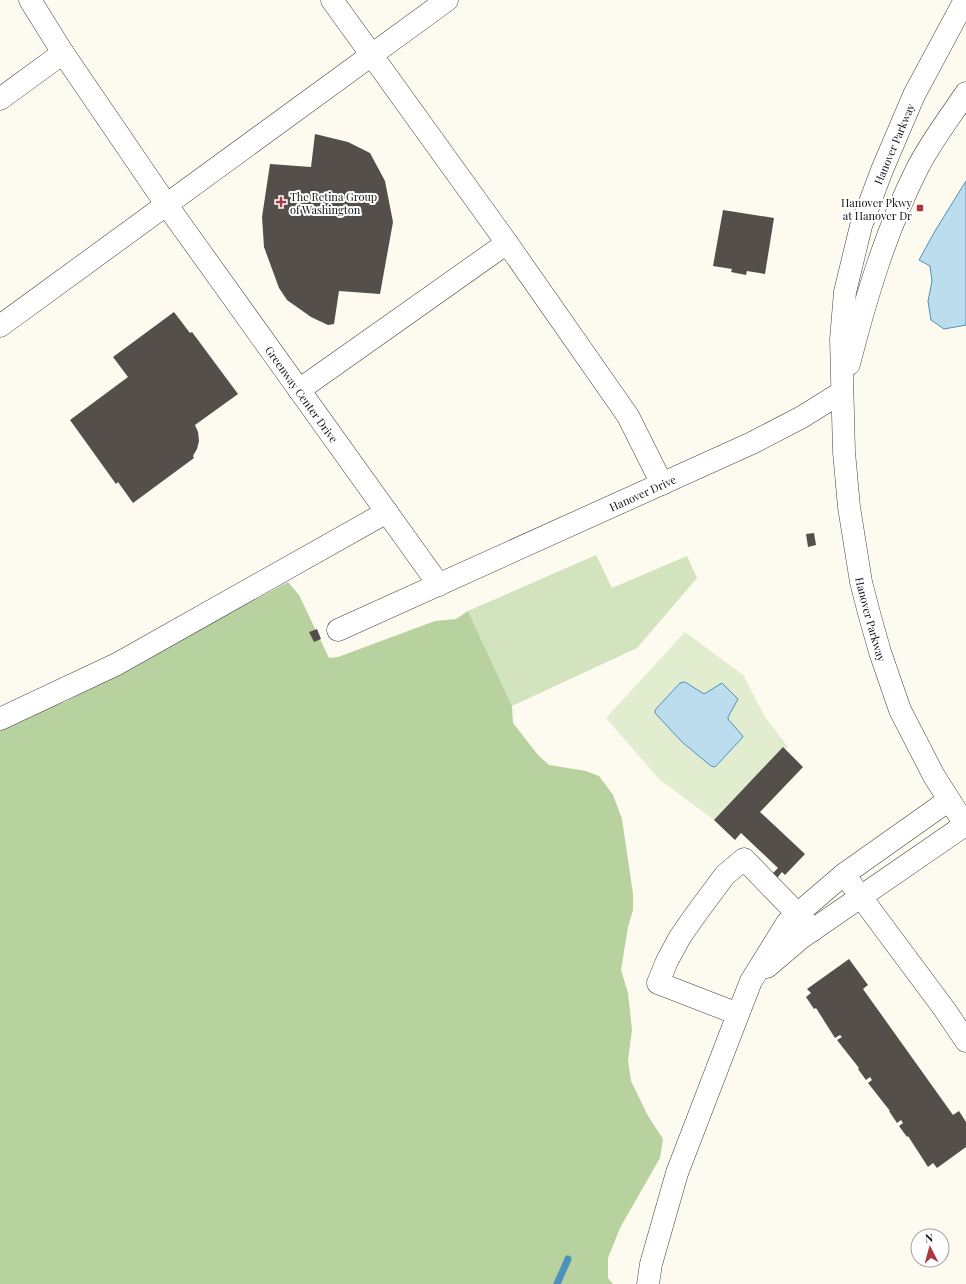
<svg xmlns="http://www.w3.org/2000/svg" width="966" height="1284" font-family="'Playfair Display',serif">
  <style>
    .green { fill: #d2e3be }
    .forest { fill: #b8d29f }
    .pitch { fill: #e2ecce; fill-rule: evenodd }
    .water { fill: #bde; stroke: #4c92bb }
    .lines { fill: none; stroke-linecap: round; stroke-linejoin: round }
    .stream { stroke: #4c92bb; stroke-width: 7 }
    .building { fill: #554f4b }
    .minor-casing { stroke: #414141; stroke-width: 23 }
    .minor { stroke: #fff; stroke-width: 22 }
    .poi-dot { fill: #ab3841; stroke: #fff; stroke-width: 1.5 }
    .labels { text-anchor: middle; dominant-baseline: central; stroke-width: 4; stroke-linejoin: round; paint-order: stroke }
    .street-label { font-size: 11px; fill: #0e0e0e; stroke: #fff }
    .poi-label { font-size: 11px; fill: #0e0e0e; stroke: #fff; text-anchor: start }
  </style>
  <rect width="100%" height="100%" fill="#fdfaf0"/>
  <path class="green" d="M596,555L612,588L687,556L697,578L637,648L512,706L468,611Z"/>
  <path class="forest" d="M288,582L299,595L329,658L338,657L435,621L456,619L468,611L512,706L513,723L538,755L549,765L586,771L599,776L613,795L622,819L633,894V910L628,927L621,970L628,993L632,1030L628,1060L631,1081L648,1116L663,1139L660,1158L620,1228L608,1258V1278L613,1284H0V719L11,714L65,702Z"/>
  <path class="pitch" d="M685,632L743,675L765,717L788,747L717,822L660,780L606,718ZM685,682L704,694L720,684L737,701L728,717V719L742,735L743,737L715,767L711,766L682,742Z"/>
  <g class="water">
    <path d="M966,181V325L944,329L931,320L928,301L932,281L930,266L919,260L935,231Z"/>
    <path d="M685,682L704,694L722,683L738,699L728,717V719L742,735L743,737L715,767L711,766L682,742L655,713V710L680,683Z"/>
  </g>
  <g class="lines">
    <path class="stream" d="M557,1284L568,1259"/>
  </g>
  <g class="building">
    <path d="M315,134L348,142L370,153L385,181L393,222L380,294L339,291L334,324L328,325L311,317L287,300L279,288L264,247L262,217L270,164L311,167Z"/>
    <path d="M723,210L774,218L765,274L747,271L746,275L731,272L732,269L713,266Z"/>
    <path d="M174,312L190,333L192,332L238,394L195,425L198,432L199,441L197,449L193,456L194,458L133,503L118,482L116,484L70,420L128,377L113,357Z"/>
    <path d="M814,533L816,545L808,547L806,534Z"/>
    <path d="M317,629L321,639L314,642L309,632Z"/>
    <path d="M783,747L803,767L760,812L805,854L785,875L782,872L777,878L773,873L778,868L741,833L735,840L714,820Z"/>
    <path d="M849,959L868,985L863,989L953,1115L959,1111L966,1122V1147L937,1168L933,1163L928,1167L908,1136L907,1137L899,1126L903,1123L901,1120L897,1123L889,1111H890L868,1083L872,1080L870,1077L866,1080L858,1069L859,1068L837,1040L842,1037L840,1035L835,1038L816,1008L814,1009L806,997L811,993L807,989Z"/>
  </g>
  <g class="lines">
    <defs>
      <g id="minor">
        <path id="s1" d="M30,0L63,53L166,204L439,585"/>
        <path d="M332,0L507,243L628,416L662,484"/>
        <path id="s2" d="M965,0L914,95L882,170L861,226L845,292L841,339L844,452L849,507L861,582L869,613L880,652L900,710L934,776L966,826"/>
        <path d="M0,99L63,53"/>
        <path d="M0,326L447,0"/>
        <path d="M849,364C866,297 886,231 917,169C930,143 950,117 966,93"/>
        <path d="M299,390L507,243"/>
        <path id="s3" d="M338,630L752,443L802,417L842,392"/>
        <path d="M0,719L117,664L387,512"/>
        <path d="M852,885L945,1010L966,1041"/>
        <path d="M767,967L801,938L965,825"/>
        <path d="M738,1014L658,983L667,961L680,937L696,914L725,875L744,859L813,930"/>
        <path d="M648,1284L651,1264L677,1173L732,1030L751,981L787,923L843,875L949,800"/>
      </g>
    </defs>
    <use href="#minor" class="minor-casing"/>
    <use href="#minor" class="minor"/>
  </g>
  <g class="poi-dot">
    <path d="M279 196h4v4h4v4h-4v4h-4v-4h-4v-4h4z"/>
    <rect x="916" y="204" width="8" height="8" rx="2"/>
  </g>
  <g class="labels">
    <g class="street-label">
      <text transform="translate(894 144) rotate(-67)">Hanover Parkway</text>
      <text stroke="none"><textPath href="#s1" startOffset="479">Greenway Center Drive</textPath></text>
      <text stroke="none"><textPath href="#s3" startOffset="334">Hanover Drive</textPath></text>
      <text stroke="none"><textPath href="#s2" startOffset="647">Hanover Parkway</textPath></text>
    </g>
    <g class="poi-label">
      <text x="290" y="196">The Retina Group<tspan x="290" dy="13">of Washington</tspan></text>
      <text x="912" y="202" text-anchor="end">Hanover Pkwy<tspan x="912" dy="13">at Hanover Dr</tspan></text>
    </g>
  </g>
  <g transform="translate(930 1248) rotate(354)"><circle r="19" fill="#ffffff" stroke="#9f9f9f"/>
  <path d="M0-3L7 15L0 10L-7 15Z" fill="#ab3841"/>
  <text y="-6" font-size="11" font-weight="bold" text-anchor="middle" fill="#0e0e0e">N</text>
  </g>
</svg>
